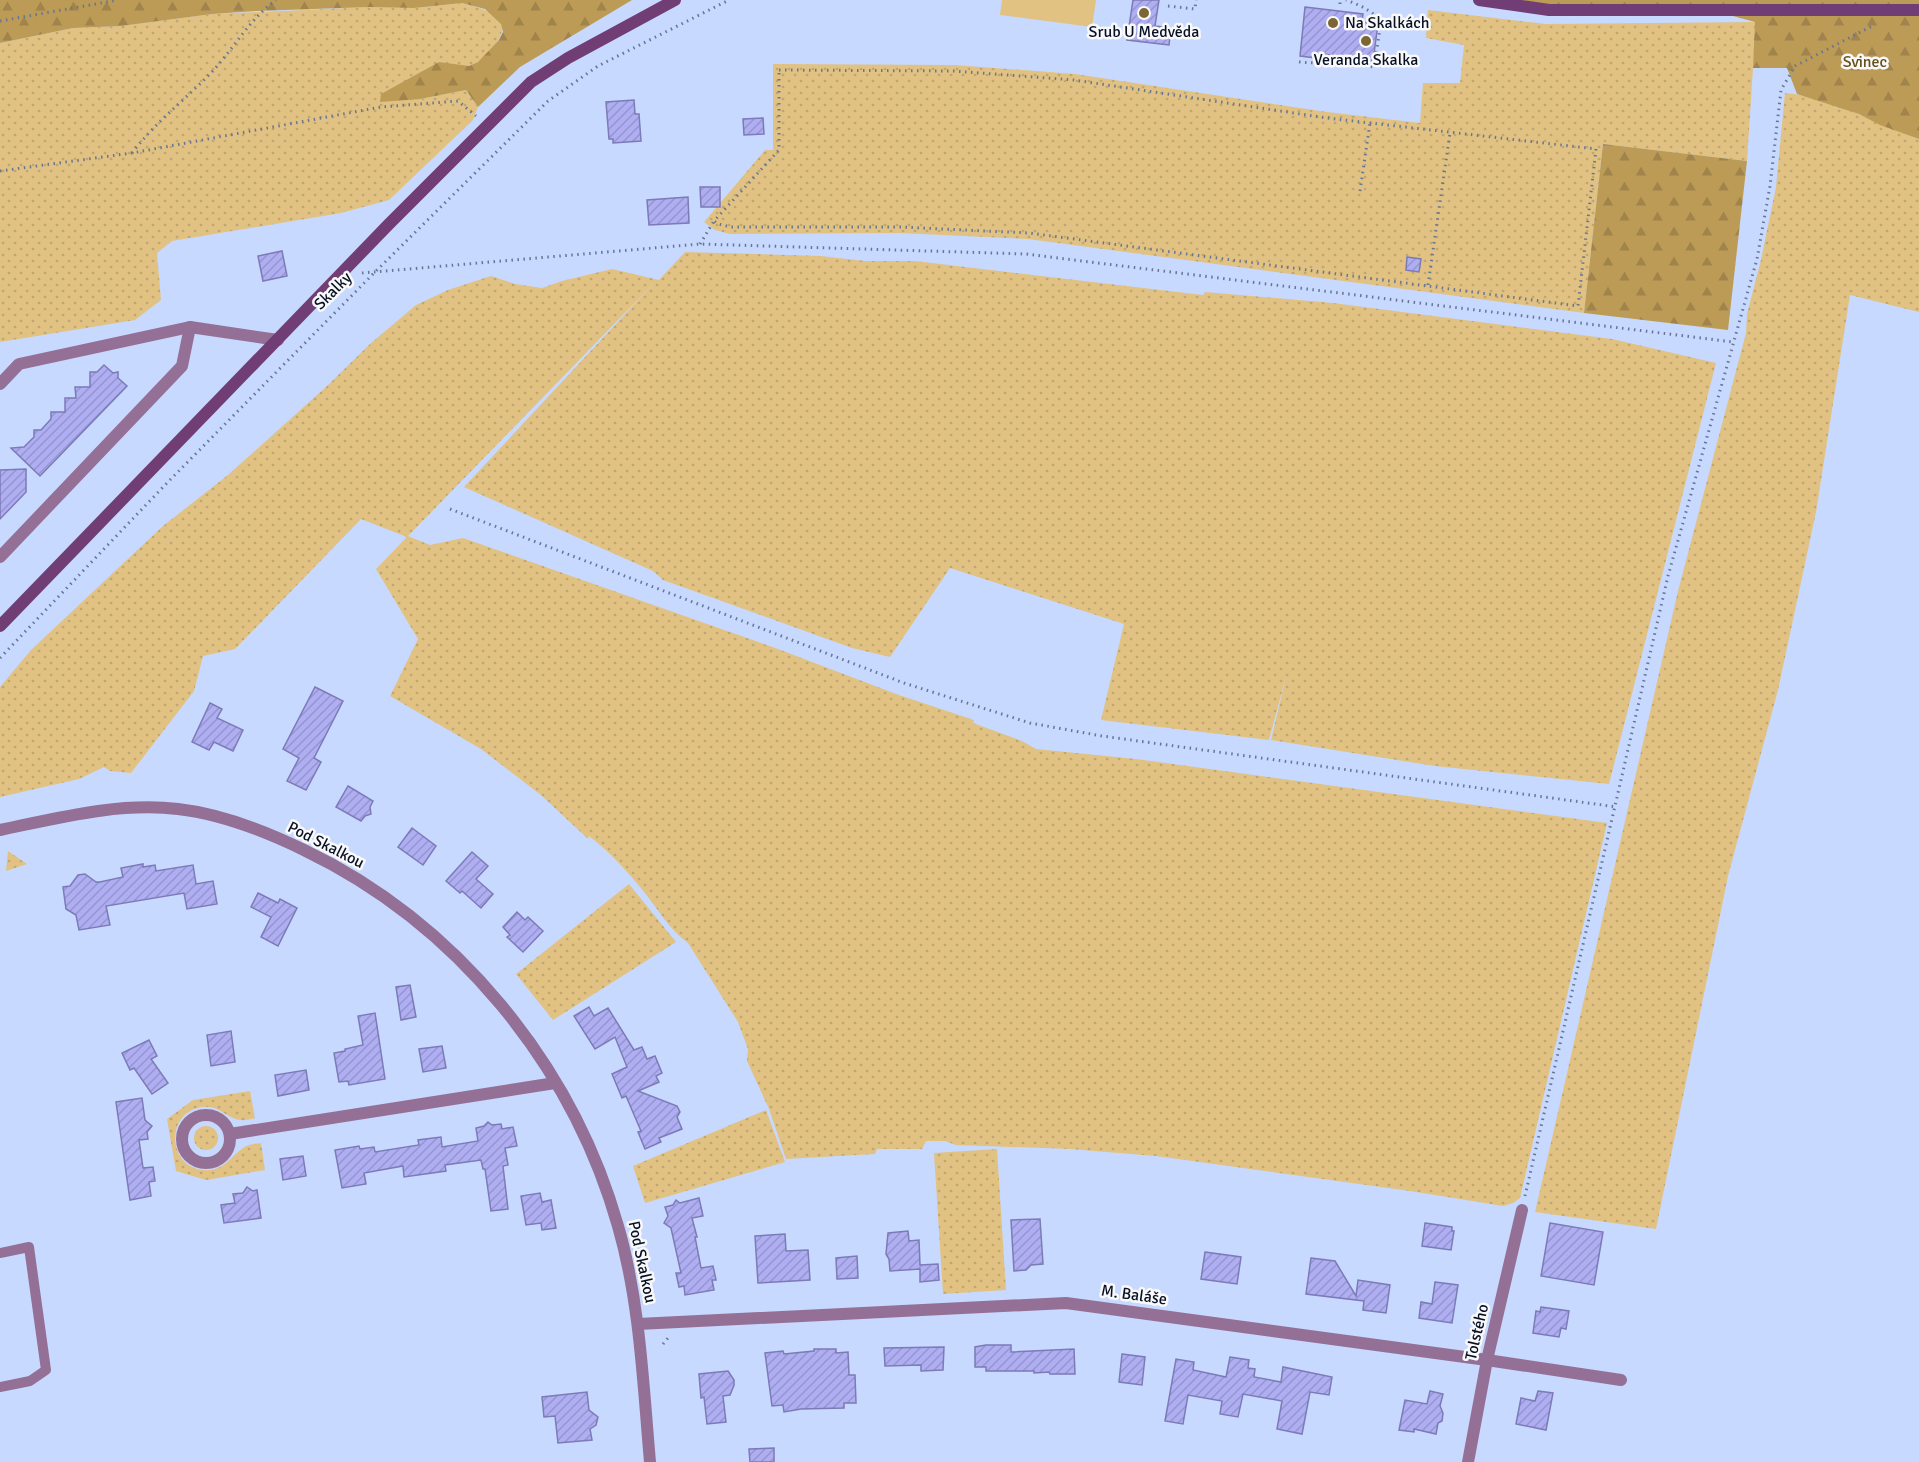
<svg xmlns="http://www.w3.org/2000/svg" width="1919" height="1462" font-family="Signika,sans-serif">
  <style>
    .grass { fill: url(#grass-dots) }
    .forest { fill: url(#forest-firs) }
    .pitch { fill: #e1c282 }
    .building { fill: url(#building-hatch); stroke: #7c7ab7; stroke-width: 1.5 }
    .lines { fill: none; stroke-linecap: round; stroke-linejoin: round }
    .path { stroke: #687693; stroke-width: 3; stroke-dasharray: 1.5 4.5; stroke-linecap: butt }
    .lane { stroke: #947096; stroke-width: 10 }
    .street { stroke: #947096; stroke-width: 12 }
    .secondary { stroke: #713d75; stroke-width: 12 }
    .poi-dot { fill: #7c6635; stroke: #f9f9f9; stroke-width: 2 }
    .labels { text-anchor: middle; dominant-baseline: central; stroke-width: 5; stroke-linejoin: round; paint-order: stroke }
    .poi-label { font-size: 16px; fill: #071025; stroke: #f9f9f9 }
    .park-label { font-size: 16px; fill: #674f1a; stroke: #f9f9f9 }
    .street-label { font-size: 16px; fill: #071025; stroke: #f9f9f9 }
  </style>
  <defs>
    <pattern id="grass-dots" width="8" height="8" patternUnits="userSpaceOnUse" patternTransform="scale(1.5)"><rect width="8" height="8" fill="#e1c282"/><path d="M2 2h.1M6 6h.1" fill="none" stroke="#c0a670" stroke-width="1.8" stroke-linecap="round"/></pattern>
    <pattern id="forest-firs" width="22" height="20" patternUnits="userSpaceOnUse" patternTransform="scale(1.5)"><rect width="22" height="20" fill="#bc9b56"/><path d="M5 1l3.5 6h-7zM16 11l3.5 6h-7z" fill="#a0844b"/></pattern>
    <pattern id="building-hatch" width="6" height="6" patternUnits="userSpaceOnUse" patternTransform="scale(1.5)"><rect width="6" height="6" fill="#afaef2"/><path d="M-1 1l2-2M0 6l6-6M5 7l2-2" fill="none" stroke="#9595cf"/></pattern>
  </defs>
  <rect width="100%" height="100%" fill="#c7d9fe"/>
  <g class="grass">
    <path d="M462,3C490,10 518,20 491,50C485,57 477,65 467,66C458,67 448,64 439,62L420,99L466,90L478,107L473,120L389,200L341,213L172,241L157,253L161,300L135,320L0,342V43L73,28L121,26L212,14L370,7L414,8Z"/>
    <path d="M1428,10L1546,24L1756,22L1747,161L1603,144L1584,313L1028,239L900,233L730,234L715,230L704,222L765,150H773V64L954,65L1075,74L1327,112L1420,123L1423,83H1460L1464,45L1426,38Z"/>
    <path d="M1785,93C1827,96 1878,124 1919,139V312L1850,295L1816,512L1778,690L1728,876L1656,1229L1535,1212L1678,591L1746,333L1747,314L1761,260L1776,187Z"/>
    <path d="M685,252L821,256L865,261H915L1203,295L1205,292L1333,303L1612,339L1716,363L1609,784L1435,766L1271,740L1287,673L1269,740L1101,720L1124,624L950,568L890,657L852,648L663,580L653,571L464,487L656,281L408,536L430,545L463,538L778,649L896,694L974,720L973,723L1022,741L1036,749L1136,759L1607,823L1520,1198L1513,1203L1503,1206L1410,1191L1156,1156L1070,1149L956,1145L945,1141H926L922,1149H877L875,1154L786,1159L769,1109L747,1061L748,1049L738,1022L688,943C670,930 659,911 645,893C629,873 610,852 589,836L588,839L541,795L481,749L390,696L418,639L376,569L407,537L361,519L235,649L203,656L194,691L131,773L110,771L104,767L79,779L0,797V687L31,650L163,526L228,475L327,386L370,344L416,305L448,290L491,276L515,284L542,288L562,281L612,269L659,280Z"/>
    <path d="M8,851L27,864L6,871Z"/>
    <path d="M629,884L676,942L553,1020L516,974Z"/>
    <path d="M250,1091L255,1118C251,1119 245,1121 241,1120C224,1118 219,1102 197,1108C164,1118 170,1168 204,1170C223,1172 230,1157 243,1148C248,1144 255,1144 261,1143L265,1170L206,1180L176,1171L167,1119L193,1100Z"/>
    <path d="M766,1110L785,1162L645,1203L633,1166Z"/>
    <circle cx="206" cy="1138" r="12"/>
    <path d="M997,1149L1006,1290L943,1294L934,1153Z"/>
  </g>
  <g class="forest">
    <path d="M0,0H632L520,67L478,107L466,90L420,99L380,102L381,94L439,62L469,66L478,62L499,40L503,32L501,24L485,9L462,3L414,8L370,7L256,11L212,14L121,26L73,28L0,43Z"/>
    <path d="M1479,0H1919V139L1880,125L1859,114L1797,94L1787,68H1753L1755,22L1707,9L1549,10Z"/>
    <path d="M1603,144L1747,161L1728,330L1584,313Z"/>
  </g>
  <path class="pitch" d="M1002,0H1096L1092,27L1000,15Z"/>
  <g class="building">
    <path d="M1133,0H1159L1155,26L1171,28L1169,45L1127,40Z"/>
    <path d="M1305,7L1363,14L1362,22L1378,24L1373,61L1324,54V59L1300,56Z"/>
    <path d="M634,100L635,114H639L641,141L613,143V139H609L606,102Z"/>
    <path d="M763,118L764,134L744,135L743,119Z"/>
    <path d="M700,187H720V207H701Z"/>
    <path d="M688,197L689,223L649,225L647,200Z"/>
    <path d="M282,251L287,276L263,281L258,256Z"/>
    <path d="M1407,257L1421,259L1419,272L1406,270Z"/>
    <path d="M104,365L113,373L118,372V378L127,386L40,476L11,448L24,447L34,437V430H41L51,419V412H65V398H76L75,387H90V372H97Z"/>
    <path d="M26,469V492L0,519V470Z"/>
    <path d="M315,687L343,701L314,758L321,762L306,790L287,781L299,758L283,749Z"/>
    <path d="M210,703L222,709L217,718L243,730L233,751L214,742L209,750L192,742Z"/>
    <path d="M348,786L373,801L370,807L371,814L365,816L361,821L336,807Z"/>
    <path d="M412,828L436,846L423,865L398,847Z"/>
    <path d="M472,852L488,866L476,879L493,894L481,908L462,891L460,893L446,881Z"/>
    <path d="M143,864V867L155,865L156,871L193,865L196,884L213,881L217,904L187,909L184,893L106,906L110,925L79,930L76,915L66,909L63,887L70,886L78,875L85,874L96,882H100L123,877L121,868Z"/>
    <path d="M258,893L278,903L280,899L297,908L278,946L261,937L271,917L251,907Z"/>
    <path d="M517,912L525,920L528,917L543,931L523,952L507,937L510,935L503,927Z"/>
    <path d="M410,985L416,1017L401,1020L396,987Z"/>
    <path d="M589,1007L594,1016L608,1008L634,1050L642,1047L647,1059L655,1056L662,1073L656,1076L659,1082L638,1091L677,1106L680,1112L677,1117L682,1129L659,1138L661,1142L645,1149L638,1132L641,1131L626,1096L622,1098L612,1074L627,1067L615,1037L595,1049L574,1016Z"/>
    <path d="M375,1013L385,1079L349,1085L348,1081L339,1082L334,1053L345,1051V1049L363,1045L358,1016Z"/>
    <path d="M231,1031L235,1062L211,1066L207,1035Z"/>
    <path d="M149,1040L157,1056L151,1059L168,1083L152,1094L134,1068L130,1070L122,1053Z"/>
    <path d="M442,1046L446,1068L423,1072L419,1049Z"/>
    <path d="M306,1070L309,1090L278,1096L275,1075Z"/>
    <path d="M142,1098L145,1120L152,1126L147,1132L148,1139L139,1140L143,1168L153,1167L155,1181L149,1182L151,1196L130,1200L116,1102Z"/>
    <path d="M488,1122L492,1125L501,1124L502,1129L513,1127L517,1146L505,1148L508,1165L503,1166L508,1209L491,1211L485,1169H483L481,1160L445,1165L446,1171L404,1177L403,1166L364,1173L366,1184L342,1188L335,1150L359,1146L360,1149L374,1147L375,1152L419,1145L418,1140L441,1137L442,1147L478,1141L476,1128L484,1126Z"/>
    <path d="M303,1156L306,1176L283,1180L280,1159Z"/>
    <path d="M247,1187L253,1191L257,1190L261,1218L224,1223L221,1205L235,1203L233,1194L243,1193Z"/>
    <path d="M540,1193L542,1202L551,1200L556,1228L542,1230L541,1223L526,1225L521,1196Z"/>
    <path d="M699,1198L703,1216L692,1218L697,1237H695L701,1268L713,1266L716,1280H712L714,1290L685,1295L684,1286L679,1287L676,1273H681L671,1228L664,1223L668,1216L665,1207L673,1205L676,1200L680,1203Z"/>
    <path d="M1040,1219L1043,1264L1031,1265L1026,1270L1014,1271L1011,1220Z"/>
    <path d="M1425,1223L1452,1227V1231H1454L1451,1250L1422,1246Z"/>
    <path d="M1550,1223L1603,1232L1594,1285L1541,1276Z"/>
    <path d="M908,1231L909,1241L919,1240L920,1265L938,1264L939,1280L920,1282V1269L890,1271L889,1259L886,1254L888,1233Z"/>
    <path d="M785,1234L786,1251L808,1250L810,1280L758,1283L755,1236Z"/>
    <path d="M1205,1252L1241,1257L1237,1284L1201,1279Z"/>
    <path d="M857,1256L858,1278L837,1279L836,1258Z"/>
    <path d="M1311,1258L1335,1261L1356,1296L1358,1280L1390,1285L1386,1313L1363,1310L1364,1301L1306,1294Z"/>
    <path d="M1435,1282L1458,1285L1452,1323L1419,1318L1421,1302L1432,1304Z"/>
    <path d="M1541,1307L1569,1311L1566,1329L1561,1328L1559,1337L1533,1333L1536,1311L1540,1312Z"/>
    <path d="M986,1345H1011V1352L1074,1349L1075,1374H1050L1049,1372L1034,1373V1371H986V1367H975V1347Z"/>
    <path d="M944,1347L943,1370L921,1371V1365L885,1366L884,1348Z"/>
    <path d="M814,1349H836V1353L848,1352L849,1375H855L856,1403H844V1408L801,1409L784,1412L783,1405L772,1406L765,1353L783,1351L784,1354L814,1351Z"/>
    <path d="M1122,1354L1145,1357L1142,1385L1119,1382Z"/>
    <path d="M1230,1357L1249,1360L1248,1368L1255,1369L1254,1377L1281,1382L1283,1367L1332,1377L1329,1395L1310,1392L1302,1434L1277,1429L1282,1401L1243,1394L1238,1417L1220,1414L1222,1401L1188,1395L1183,1424L1165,1421L1176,1359L1194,1362L1193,1370L1226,1377Z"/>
    <path d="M728,1371L734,1380V1385L730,1395L723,1396L726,1422L707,1424L704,1397L701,1398L699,1374Z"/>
    <path d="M1430,1391L1443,1394L1440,1406L1443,1413L1442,1421L1438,1423L1436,1434L1414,1429V1432L1399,1430L1405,1400L1427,1404Z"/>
    <path d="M1538,1391L1553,1393L1546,1430L1516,1424L1521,1398L1535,1401Z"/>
    <path d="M587,1392L589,1410L598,1417L596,1425L590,1429L592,1440L558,1443L555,1416L544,1417L542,1397Z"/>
    <path d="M774,1448V1462H750L749,1449Z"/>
  </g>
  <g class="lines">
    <g class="path">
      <path d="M1340,4V0"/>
      <path d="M1168,6L1195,9L1196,0"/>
      <path d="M0,21L118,0"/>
      <path d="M1299,62C1324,64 1349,63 1374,67L1381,22C1372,10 1359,5 1346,0"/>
      <path d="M779,70L953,71L1074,80L1327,118L1596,149L1578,306L1029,233L900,227H731L718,224L714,221L779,150Z"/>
      <path d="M132,153C154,124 182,102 208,76C232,52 248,20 276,0"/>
      <path d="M0,171L132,153L381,107L458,101L476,116"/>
      <path d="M1360,191L1370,123"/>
      <path d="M700,244L714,221"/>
      <path d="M362,273L700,244L1026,254L1733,342"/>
      <path d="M1428,285L1450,133"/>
      <path d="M450,509L904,683L1030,723L1102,736L1617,807"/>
      <path d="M0,658L165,485L376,271L548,101L598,66L729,0"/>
      <path d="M1525,1196L1668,576L1757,259L1770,186L1781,90L1795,66L1874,25"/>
      <path d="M663,1344L668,1338"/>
    </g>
    <path class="lane" d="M0,1253L29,1247L46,1370L30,1381L0,1387"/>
    <g class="street">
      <path d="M0,384L19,364L190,327L278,340"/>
      <path d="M0,557L182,366L190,327"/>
      <path d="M0,830C58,818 119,802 178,809C222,814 265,831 304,850C456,923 572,1064 618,1226C640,1302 643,1383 650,1462"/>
      <circle cx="206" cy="1139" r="24"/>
      <path d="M230,1134L555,1083"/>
      <path d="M638,1324L1066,1303L1487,1360L1621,1380"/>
      <path d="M1468,1462L1487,1360L1522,1210"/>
    </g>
    <g class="secondary">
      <path d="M1479,0L1549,10H1919"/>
      <path d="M0,626L389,224L531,82L568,58L675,0"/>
    </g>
  </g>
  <g class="poi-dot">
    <circle cx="1144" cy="13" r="6"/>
    <circle cx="1333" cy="23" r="6"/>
    <circle cx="1366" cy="41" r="6"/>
  </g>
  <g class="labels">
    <g class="poi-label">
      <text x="1345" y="23" text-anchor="start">Na Skalkách</text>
      <text x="1144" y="32">Srub U Medvěda</text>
      <text x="1366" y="60">Veranda Skalka</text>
    </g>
    <g class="park-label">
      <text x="1865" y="62">Svinec</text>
    </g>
    <g class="street-label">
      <text transform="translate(333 291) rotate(-45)">Skalky</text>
      <text transform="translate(326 845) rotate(27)">Pod Skalkou</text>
      <text transform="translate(642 1262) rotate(78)">Pod Skalkou</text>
      <text transform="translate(1134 1295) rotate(8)">M. Baláše</text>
      <text transform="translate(1477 1332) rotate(-77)">Tolstého</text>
    </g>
  </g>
</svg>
